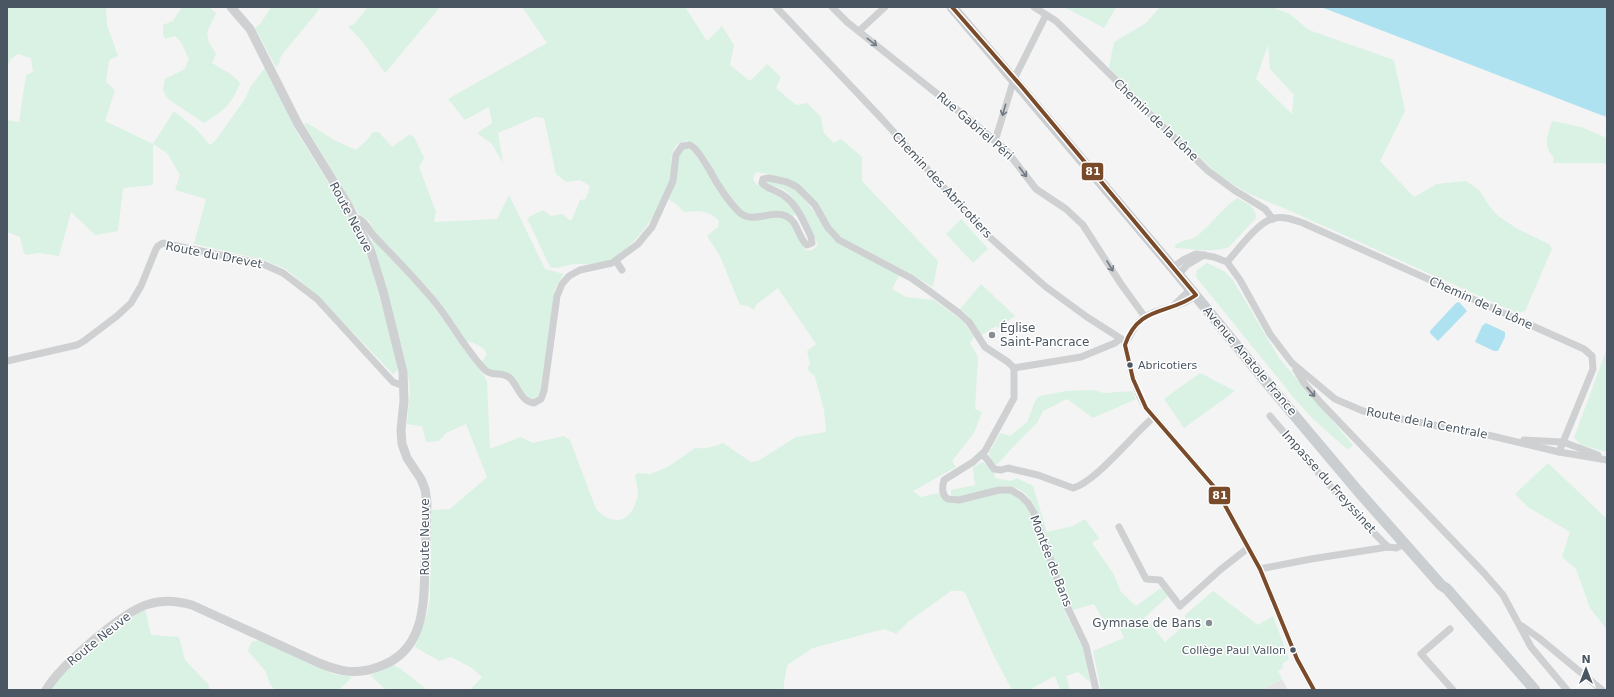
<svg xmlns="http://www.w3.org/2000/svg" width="1614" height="697" font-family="'DejaVu Sans',sans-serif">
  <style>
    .education { fill: #e6e5e6 }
    .green { fill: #d9f2e3; fill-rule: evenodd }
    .water { fill: #aee2f0 }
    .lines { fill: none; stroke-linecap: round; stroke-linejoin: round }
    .minor { stroke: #ced0d2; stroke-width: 7 }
    .tertiary { stroke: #ced0d2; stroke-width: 9 }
    .primary { stroke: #caced1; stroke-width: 11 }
    .bus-1-casing { stroke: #fff; stroke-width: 7 }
    .bus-1 { stroke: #7a4b2a; stroke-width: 4 }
    .oneway { stroke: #727b83 }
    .poi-dot { fill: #868d94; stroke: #fff; stroke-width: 1.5 }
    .bus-dot { fill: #4a5661; stroke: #fff; stroke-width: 1.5 }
    .labels { text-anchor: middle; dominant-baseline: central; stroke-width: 3; stroke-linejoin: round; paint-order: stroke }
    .bus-label { font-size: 11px; fill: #4a5661; stroke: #fff; text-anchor: start }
    .street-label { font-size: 12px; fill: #4a5661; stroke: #fff }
    .poi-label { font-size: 12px; fill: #4a5661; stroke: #fff; text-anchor: start }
    .line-badge { stroke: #fff; stroke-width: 1.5 }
    .badge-label { font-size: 11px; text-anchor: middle; font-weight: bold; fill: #fff }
  </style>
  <rect width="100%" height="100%" fill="#f4f4f4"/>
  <path class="education" d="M1282,679L1288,690H1262Z"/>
  <g class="green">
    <path d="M7,7H106L107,25L118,56L109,60L106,82L115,90L105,121L153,144L174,111L196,129L210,145L216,140L245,99L251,86L265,68L298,134L339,200L351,217L362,242L374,277L398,365L397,371L393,374L320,298L286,269L265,260L194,244L206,199L175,190L180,175L167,153L153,144V185L123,188L118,231L95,235L71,212L59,256L39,253L26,255L23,251L20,237L7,232V120L19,122L26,75L33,72L31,58L18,54L11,59L7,67Z"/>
    <path d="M182,7H209L216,13C206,35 203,33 216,54L212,63L232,75L240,83C231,106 224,110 204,123L168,99L163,90L165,79L185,69L189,59L181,42L175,36L165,39L163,33V25L173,21Z"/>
    <path d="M271,7H321L281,56L279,64L276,67L255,28L261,23Z"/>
    <path d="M368,7H440L385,73L362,41L348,26L354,24Z"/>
    <path d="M522,7H685L707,41L722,26L734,45L730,65L750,81L767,64L781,77L776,88L796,105L807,103L821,117L824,133L834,143L841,139L862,157V181L938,261L933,287L902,269L844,239L837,234L788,179L758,172L755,173L753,179L756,184L783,197L796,212L794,216L783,212L758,214H747L742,211L723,187L695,144L687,141L678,143C666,159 675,164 671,178C664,206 635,249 607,261C597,264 587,264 577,264C567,264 559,270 550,267L527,218L543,210L551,216L562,214L571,221L580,200L586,199L590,186L580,180L566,182L556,174L544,118L535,117L498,133L503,163L492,144L477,133L492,123L489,107L465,120L448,99L547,43Z"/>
    <path d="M1064,7H1116L1104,28Z"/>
    <path d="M1160,7H1272L1290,14L1309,30L1394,60L1405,111L1380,161L1414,197L1437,184L1466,181L1479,190L1490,207L1497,215L1516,228L1549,244L1552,249L1525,311L1517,313L1286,209L1247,193L1218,175L1109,68L1114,42L1146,23ZM1268,45L1270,69L1294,95L1292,114L1256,79Z"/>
    <path d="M1552,121L1581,127L1607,138V165L1603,163H1553L1554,158C1542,145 1548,136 1552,121Z"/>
    <path d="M307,123L334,140L356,150L368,139L373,132H379L392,147L410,134L414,137L424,158L419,167L436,212L434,222L497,219L509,195L545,269L564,274L558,283L555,289L540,393L535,399C524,399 520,382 512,375C505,370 496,373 488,370C486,369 483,366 481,364L487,354C483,346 475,343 466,341L430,290L374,232L369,221L359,214L304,124Z"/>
    <path d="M686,148L693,152L733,210L739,216C755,216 781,211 793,225C798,233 800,243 806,250C812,252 814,249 818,244C810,229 797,197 783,189C778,187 773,186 768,185L766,183L769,181L788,186L798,192L817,215L829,235L838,243L900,274L892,289L906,297L934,300L964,322L974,337L970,343L978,357L975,409L982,412L974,433L952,461L956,467L913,491L921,497L938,493L946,500L996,493L1009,492L1021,500L1029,509L1045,550L1066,614L1083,648L1090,682L1078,672L1066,676L1070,690H1060L1055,676L1032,688L1033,690H1012L993,654L965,593L961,591H951L909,621L896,634L884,629L813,648L787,665L783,690H470L482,677L472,668L451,657L439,661L415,647L427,614L430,599L431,510L450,509L487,477L466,424L446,433L439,441L426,442L422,426L407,424L410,392L407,367L384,279L371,241L373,239L425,295L485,377L487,381L490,449L521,437L533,443L564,436L570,440L596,509C608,522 625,526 634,507C635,503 638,499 638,495C638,488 636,482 635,476L637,473L650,474L668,467L695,448C705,449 714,447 723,443L751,462L758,461L796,437L826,432L824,410L815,377L807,369L810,364L807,351L816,344L778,288L757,304L754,310L748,306L740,305L720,256L707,236L718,227L719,221C708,209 699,211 684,212L675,203L668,199L677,159L683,149Z"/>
    <path d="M1237,198C1247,204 1256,206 1256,218L1229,247C1213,253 1192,249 1176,248L1174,246C1182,239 1191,241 1197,236C1211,225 1222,209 1237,198Z"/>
    <path d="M961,219L988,249L973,263L946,234Z"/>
    <path d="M1207,263L1225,272L1233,280L1279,358L1353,445L1348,450L1314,420L1294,398L1196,277L1197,270Z"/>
    <path d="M981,284L1015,316L1006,322L1010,329L1004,332L1002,326L998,328L996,326L980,336L969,316L960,309Z"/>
    <path d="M1607,348V452L1581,445L1574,438Z"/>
    <path d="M1200,373L1235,391L1184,428L1164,399Z"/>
    <path d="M1093,390L1104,393L1132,391L1136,399L1093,418L1067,399L1043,411L1037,423L1015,445L997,465L992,463L989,453L1000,433L1010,436L1027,422L1036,399L1040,396L1066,391Z"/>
    <path d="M983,462L994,472L995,478L1011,481L1017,478L1033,486L1047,532L1073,526L1085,519L1099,538L1092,543L1113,573L1121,592L1136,606L1161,588L1168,596L1145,617L1165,642L1185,625V615L1213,591L1258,625L1273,616L1289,659L1282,664L1283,668L1278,671L1282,679L1262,690H1101L1093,651L1124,638L1117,623L1107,627L1094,604L1073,610C1058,581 1052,548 1039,518C1036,512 1034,505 1030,499C1024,490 1014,486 1004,486C988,486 964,503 951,495V490L975,485L973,467Z"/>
    <path d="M1548,463L1607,519V630L1590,608L1576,569L1562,557L1570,532L1528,507L1515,494Z"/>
    <path d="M145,609L151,635L179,637L185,660L208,684L210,690H51C60,676 73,665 85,654C104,638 123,622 145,609Z"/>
    <path d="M261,640L333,674L352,677L339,690H275L270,684L266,672L248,651L249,647L253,641Z"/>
    <path d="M394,665L401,669L427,690H386L370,675Z"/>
  </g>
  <g class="water">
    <path d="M1321,7H1607V117L1601,115Z"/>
    <path d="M1459,302L1467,311L1438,341L1430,333V331L1456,303Z"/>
    <path d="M1486,323L1505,332V337L1498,351H1494L1475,342L1482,326Z"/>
  </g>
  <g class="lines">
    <g class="minor">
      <path d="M776,7L882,119L986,234L1046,287L1087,317L1123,340"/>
      <path d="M832,7L847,22L970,120L1006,150L1036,189L1066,209L1083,225L1121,284L1145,317"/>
      <path d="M1034,7L1056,21L1208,171L1234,190L1265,209L1273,219"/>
      <path d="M859,31L885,7"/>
      <path d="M995,141L1014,79L1046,15"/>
      <path d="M355,218C364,219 367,227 372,234C393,256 415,278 434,301C452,323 465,349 485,370C492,377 502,371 510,378C518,386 521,402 534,403L541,399L544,391L557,296L562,284L569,276L580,270L612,263L638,244L652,227L673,181L676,155L682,146L690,145C699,150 703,161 709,169C717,184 727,200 739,212C753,225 771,209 786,216C799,222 797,237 807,245L812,243L811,237C804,222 797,204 783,195C776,190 767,189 762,183L763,179L769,178L787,182L797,187L815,205L828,228L839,240L911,278L932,293L959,313L969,322L985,347L1008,362L1014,368"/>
      <path d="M616,261L622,270"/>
      <path d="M1227,262C1238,250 1258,221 1275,218C1284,216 1294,220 1303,223L1584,349L1592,356L1593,369L1559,452"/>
      <path d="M1173,267L1183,260L1196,254L1214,257L1227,262L1240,280L1270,334L1292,363L1335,399L1363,411L1380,415L1492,436L1559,452L1607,460"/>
      <path d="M1179,274L1187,265L1204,255"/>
      <path d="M1196,295C1181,309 1156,307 1142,319C1135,324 1131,335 1126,342L1125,345L1133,379L1140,397L1146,408L1216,489L1260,569L1297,659L1314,690"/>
      <path d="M1174,305L1191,289"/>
      <path d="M7,361L77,345L84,341L117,316L131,303L141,286L156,249L158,246L163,243L263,264L283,273L317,299L393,382L401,385H404"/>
      <path d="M1296,370L1304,383L1321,403L1484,573L1503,595L1531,647L1567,690"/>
      <path d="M1270,416C1308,461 1346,506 1388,547"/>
      <path d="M1524,440L1563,442L1598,455"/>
      <path d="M982,455L986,458L994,469L1001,470L1008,468L1038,475L1073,488C1096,482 1134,433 1154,417"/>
      <path d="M1119,527L1146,579L1160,580L1180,606L1220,570L1248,548"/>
      <path d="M1260,569L1311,559L1388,547L1396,548L1404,544"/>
      <path d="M1522,626L1539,638L1602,690"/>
      <path d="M1450,629L1421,654L1453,690"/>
      <path d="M1096,690L1086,646L1065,602L1047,549L1034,513L1028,503L1021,496L1011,490H999L959,500L948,499C941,495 942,487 944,480L973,462L985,451L1014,398V368L1081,357L1115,343L1120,339"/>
    </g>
    <path class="tertiary" d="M46,690C60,666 123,611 149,604C164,599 178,601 192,605L319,663C341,672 356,675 378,667C425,652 424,604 425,564C426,544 426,523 427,503L425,489L421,479L407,458L402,444L401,430L404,401L403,371L383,291L371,252L348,205L298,124L250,29L231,7"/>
    <path class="primary" d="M952,7L1168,262L1268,384L1358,491L1441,585L1447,589L1535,690"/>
    <defs>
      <path id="bus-1" d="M952,7L1022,87L1196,295C1169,315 1138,305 1125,345L1133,379L1146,408L1216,489L1260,569L1297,659L1314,690"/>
    </defs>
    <use href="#bus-1" class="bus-1-casing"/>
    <use href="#bus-1" class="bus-1"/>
  </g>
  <defs><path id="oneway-shaft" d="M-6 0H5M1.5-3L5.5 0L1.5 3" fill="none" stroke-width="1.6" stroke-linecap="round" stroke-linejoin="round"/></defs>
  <g class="oneway">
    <use href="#oneway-shaft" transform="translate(872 42) rotate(38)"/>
    <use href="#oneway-shaft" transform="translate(1004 110) rotate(106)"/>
    <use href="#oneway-shaft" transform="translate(1023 172) rotate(53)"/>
    <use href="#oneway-shaft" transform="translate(1110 266) rotate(59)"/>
    <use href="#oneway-shaft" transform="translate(1311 392) rotate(49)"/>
  </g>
  <g class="poi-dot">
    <circle cx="992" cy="335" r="4"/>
    <circle cx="1209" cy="623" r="4"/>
  </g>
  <g class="bus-dot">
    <circle cx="1130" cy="365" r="3.5"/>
    <circle cx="1293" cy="650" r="3.5"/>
  </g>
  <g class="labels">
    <g class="bus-label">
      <text x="1138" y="365">Abricotiers</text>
      <text x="1286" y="650" text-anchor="end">Collège Paul Vallon</text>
    </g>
    <g class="street-label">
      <text transform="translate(1156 120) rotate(44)">Chemin de la Lône</text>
      <text transform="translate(975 126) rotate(41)">Rue Gabriel Péri</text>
      <text transform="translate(942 185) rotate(47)">Chemin des Abricotiers</text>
      <text transform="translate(351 217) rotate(62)">Route Neuve</text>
      <text transform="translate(214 255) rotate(11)">Route du Drevet</text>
      <text transform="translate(1481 303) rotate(24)">Chemin de la Lône</text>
      <text transform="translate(1250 361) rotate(50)">Avenue Anatole France</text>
      <text transform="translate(1427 423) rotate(11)">Route de la Centrale</text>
      <text transform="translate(1329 482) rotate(48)">Impasse du Freyssinet</text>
      <text transform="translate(425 537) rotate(-90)">Route Neuve</text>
      <text transform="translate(1051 561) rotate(69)">Montée de Bans</text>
      <text transform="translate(99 639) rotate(-39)">Route Neuve</text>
    </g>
    <g class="poi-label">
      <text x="1000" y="328">Église<tspan x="1000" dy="14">Saint-Pancrace</tspan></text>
      <text x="1201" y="623" text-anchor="end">Gymnase de Bans</text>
    </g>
  </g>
  <g class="line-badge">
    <rect x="1081" y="162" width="23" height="19" rx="4" fill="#7a4b2a"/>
    <rect x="1208" y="486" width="23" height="19" rx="4" fill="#7a4b2a"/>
  </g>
  <g class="badge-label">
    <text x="1093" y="175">81</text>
    <text x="1220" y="499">81</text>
  </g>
  <rect width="1614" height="697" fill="none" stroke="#4a5661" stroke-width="16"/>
  <g transform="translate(1586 669)" stroke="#ffffff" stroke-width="3" paint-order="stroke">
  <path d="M0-3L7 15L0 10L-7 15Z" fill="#4a5661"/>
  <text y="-6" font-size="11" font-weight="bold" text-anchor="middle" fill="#4a5661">N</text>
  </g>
</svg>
